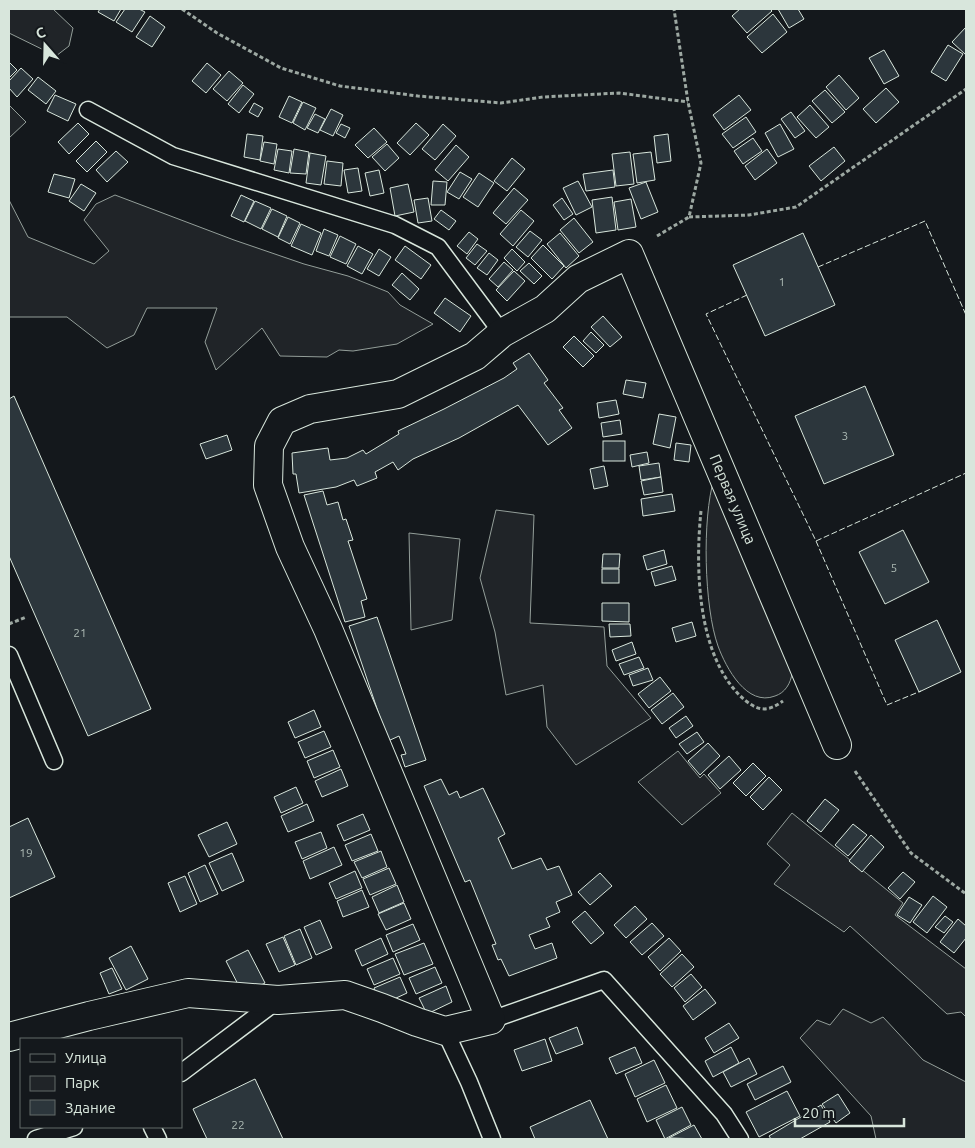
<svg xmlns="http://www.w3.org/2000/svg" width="975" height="1148" font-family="Ubuntu,sans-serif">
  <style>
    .green { fill: #202428; stroke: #939e99 }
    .building { fill: #2c363c; stroke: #d8e6dc }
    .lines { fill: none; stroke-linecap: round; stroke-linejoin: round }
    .service-casing { stroke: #d8e6dc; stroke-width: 19 }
    .minor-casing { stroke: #d8e6dc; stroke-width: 30 }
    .path { stroke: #9da8a2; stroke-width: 3; stroke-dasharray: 4 2.5; stroke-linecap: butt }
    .service { stroke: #14181c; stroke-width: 16 }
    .minor { stroke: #14181c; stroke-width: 28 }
    .fence { stroke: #d8e6dc; stroke-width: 1; stroke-dasharray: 6 2.5; stroke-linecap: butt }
    .labels { text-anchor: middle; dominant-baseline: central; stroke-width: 4; stroke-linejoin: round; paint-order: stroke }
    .number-label { font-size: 12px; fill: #adbab4 }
    .street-label { font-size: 15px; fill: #d8e6dc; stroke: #14181c }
  </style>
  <rect width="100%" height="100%" fill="#14181c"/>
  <g class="green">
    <path d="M9,9H53L73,28L69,46L56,56L9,33Z"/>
    <path d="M9,105L26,122L9,138Z"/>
    <path d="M115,195L234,240L304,264L348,276L388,292L400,305L433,324L397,344L353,351L339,350L327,357L280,356L262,328L216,370L205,342L217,308H147L134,335L107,348L67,317H9V200L28,237L94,264L109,251L84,220L96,204Z"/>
    <path d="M714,479L792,673C791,683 785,693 775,696C747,707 726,668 718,646C704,607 702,518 714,479Z"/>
    <path d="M496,510L534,515L530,623L604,627L607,666L651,718L576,765L547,727L543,685L506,695L495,632L480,578Z"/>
    <path d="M409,533L460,539L452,620L411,630Z"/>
    <path d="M678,751L700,778L704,774L721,793L682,825L638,782Z"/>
    <path d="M792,813L903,903L895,915L966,969V1017L961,1012L947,1014L850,926L844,932L774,884L790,865L767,844Z"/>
    <path d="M843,1009L871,1023L883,1017L923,1060L966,1082V1139H876L871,1116L800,1038L817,1020L830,1025Z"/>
  </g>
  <g class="building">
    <path d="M100,9H121L114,21L98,12Z"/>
    <path d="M125,9H139L145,12L132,32L116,22Z"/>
    <path d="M740,9H770L772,11L747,33L732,16Z"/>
    <path d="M778,9H798L804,19L789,28Z"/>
    <path d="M773,14L787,32L762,53L747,37Z"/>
    <path d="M150,16L165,27L152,47L136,37Z"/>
    <path d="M966,27V55L952,42Z"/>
    <path d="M948,45L963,54L946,81L931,72Z"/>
    <path d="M884,50L899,76L884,84L869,58Z"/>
    <path d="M9,62L17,70L9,78Z"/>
    <path d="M207,63L221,75L206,93L192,81Z"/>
    <path d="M21,68L33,79L17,97L9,88V81Z"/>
    <path d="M229,71L243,83L227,101L213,89Z"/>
    <path d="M839,75L859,98L846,110L826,87Z"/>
    <path d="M38,77L56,91L46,104L28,90Z"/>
    <path d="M243,85L254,94L239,113L228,104Z"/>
    <path d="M886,88L899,102L876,123L863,109Z"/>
    <path d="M825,90L845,112L832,123L812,101Z"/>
    <path d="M55,95L76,104L68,121L47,111Z"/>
    <path d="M739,95L751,110L724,130L713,115Z"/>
    <path d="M289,96L302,102L292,123L279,117Z"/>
    <path d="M303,102L316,108L305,130L293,123Z"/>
    <path d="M254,103L263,108L258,117L249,112Z"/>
    <path d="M810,105L829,127L816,138L797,117Z"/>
    <path d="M331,109L343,115L333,136L320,130Z"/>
    <path d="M791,112L805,131L795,138L781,119Z"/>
    <path d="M315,114L325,119L318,133L307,128Z"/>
    <path d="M746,117L756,132L733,148L722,134Z"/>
    <path d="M78,123L89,134L69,154L58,142Z"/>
    <path d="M416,123L429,135L410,155L397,143Z"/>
    <path d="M341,124L350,128L345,138L336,133Z"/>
    <path d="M443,124L456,136L435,160L422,149Z"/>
    <path d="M780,124L794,149L778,157L765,133Z"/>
    <path d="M374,128L387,142L368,158L355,145Z"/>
    <path d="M247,134L263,136L260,160L244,157Z"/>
    <path d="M668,134L671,161L657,163L654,136Z"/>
    <path d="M753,138L762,151L743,164L734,151Z"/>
    <path d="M96,141L107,152L87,172L76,161Z"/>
    <path d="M264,142L277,144L274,164L260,161Z"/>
    <path d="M387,144L399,158L385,171L372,157Z"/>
    <path d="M456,145L469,157L448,181L435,170Z"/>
    <path d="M834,147L845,161L821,181L809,166Z"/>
    <path d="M278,149L292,151L289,173L274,170Z"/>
    <path d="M294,149L309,152L306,174L290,173Z"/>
    <path d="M767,149L777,163L755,180L745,166Z"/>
    <path d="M116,151L128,162L107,182L96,170Z"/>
    <path d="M630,152L634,184L616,186L612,154Z"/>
    <path d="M651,152L655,180L637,183L633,154Z"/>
    <path d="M310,153L326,156L321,185L306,183Z"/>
    <path d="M512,158L525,169L507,191L494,181Z"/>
    <path d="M327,161L343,163L341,186L324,184Z"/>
    <path d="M358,168L362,191L348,193L344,170Z"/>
    <path d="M379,170L384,193L370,196L365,173Z"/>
    <path d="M613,170L615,187L586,191L583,174Z"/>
    <path d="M460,172L472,179L459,199L447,192Z"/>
    <path d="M479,173L494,183L478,207L463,197Z"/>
    <path d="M54,174L75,179L69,198L48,192Z"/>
    <path d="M433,181L447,182L445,205H431Z"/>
    <path d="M578,181L592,207L576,215L563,188Z"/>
    <path d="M646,182L658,212L641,219L629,188Z"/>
    <path d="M81,184L96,193L84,211L69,201Z"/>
    <path d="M408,184L414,212L395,216L390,188Z"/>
    <path d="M514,188L528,200L506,224L493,213Z"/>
    <path d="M241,195L254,201L244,222L231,216Z"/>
    <path d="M612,197L616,230L596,233L592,200Z"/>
    <path d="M428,198L432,221L418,223L414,200Z"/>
    <path d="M562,198L573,214L564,220L553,205Z"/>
    <path d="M631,199L636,227L618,230L614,202Z"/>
    <path d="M255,201L271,208L261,229L245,221Z"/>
    <path d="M272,209L287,216L278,237L262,229Z"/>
    <path d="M441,210L456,221L449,230L434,219Z"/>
    <path d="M521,210L534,221L513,246L500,234Z"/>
    <path d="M288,217L300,223L290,244L278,238Z"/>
    <path d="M574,218L593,242L579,253L560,230Z"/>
    <path d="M301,224L321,233L312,255L291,246Z"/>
    <path d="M324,229L338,235L329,256L316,251Z"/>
    <path d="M530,231L542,240L528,257L516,247Z"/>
    <path d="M469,232L478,239L467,254L457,246Z"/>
    <path d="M560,233L579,256L566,268L547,244Z"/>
    <path d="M803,233L835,305L765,336L733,265Z"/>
    <path d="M340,236L356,244L346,264L330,257Z"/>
    <path d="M477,244L487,251L475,265L466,258Z"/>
    <path d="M543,245L564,266L552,279L531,258Z"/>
    <path d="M358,246L373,254L362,274L347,266Z"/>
    <path d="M405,246L431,265L421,279L395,260Z"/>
    <path d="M379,249L391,257L379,276L367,269Z"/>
    <path d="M512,249L525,262L517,271L504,258Z"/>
    <path d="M489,253L498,260L487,275L477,268Z"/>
    <path d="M504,262L513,270L498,287L489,279Z"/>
    <path d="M529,263L542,276L534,284L520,271Z"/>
    <path d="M514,271L525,281L507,301L496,290Z"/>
    <path d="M402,273L419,289L410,300L392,285Z"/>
    <path d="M445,298L471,316L460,332L434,313Z"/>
    <path d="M603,316L622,337L610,347L591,327Z"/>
    <path d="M591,332L604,345L596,353L583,341Z"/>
    <path d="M574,336L594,356L583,367L563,347Z"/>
    <path d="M529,353L548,380L544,383L563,408L559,410L572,428L548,445L518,405L459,438L413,459L398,470L393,462L375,472L377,478L357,486L354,480L336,487L299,493L296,474H293L292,453L328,448L330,460L347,458L363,450L366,454L399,434L398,431L444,409L504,378L517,369L513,363Z"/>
    <path d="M626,380L646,383L643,398L623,394Z"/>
    <path d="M865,386L894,455L824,484L795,416Z"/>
    <path d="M14,396L151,709L88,736L9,556V399Z"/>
    <path d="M616,400L619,414L599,418L597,403Z"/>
    <path d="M659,414L676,417L670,448L653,444Z"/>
    <path d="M620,420L622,434L603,437L601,423Z"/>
    <path d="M227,435L232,450L206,459L200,444Z"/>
    <rect x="603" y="441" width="22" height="20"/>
    <path d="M676,443L691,445L689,462L674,460Z"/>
    <path d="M647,452L649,463L632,467L630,455Z"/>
    <path d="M659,463L661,477L641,480L639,466Z"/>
    <path d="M604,466L608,486L594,489L590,469Z"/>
    <path d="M661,477L663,492L644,495L641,481Z"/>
    <path d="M323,491L327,505L338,502L343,520L346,519L353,540L348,541L367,599L361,601L365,617L345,622L304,495Z"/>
    <path d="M672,494L675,511L643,516L641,499Z"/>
    <path d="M903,530L929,582L885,604L859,552Z"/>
    <path d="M664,550L667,564L647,570L643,556Z"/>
    <path d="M603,554H620L619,568H602Z"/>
    <path d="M672,566L676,580L655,586L651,572Z"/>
    <rect x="602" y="569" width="17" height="14"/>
    <path d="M602,603H629V622L602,621Z"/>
    <path d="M377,617L426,760L405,767L401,755L406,754L399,736L388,741L349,626Z"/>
    <path d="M937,620L961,672L919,692L895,640Z"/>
    <path d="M692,622L696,636L676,642L672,628Z"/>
    <path d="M609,624H630L631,636L610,637Z"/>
    <path d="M632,642L636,654L616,661L612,650Z"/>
    <path d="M639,657L644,668L624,675L619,664Z"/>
    <path d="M648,668L653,680L633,686L629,675Z"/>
    <path d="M660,677L671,691L649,708L638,694Z"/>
    <path d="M673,693L684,707L662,724L651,710Z"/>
    <path d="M314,710L321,727L295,738L288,722Z"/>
    <path d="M686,716L693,726L676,738L669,728Z"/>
    <path d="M324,731L331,747L305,758L298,742Z"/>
    <path d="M697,732L704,742L687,754L679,744Z"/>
    <path d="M708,743L720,756L700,775L688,761Z"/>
    <path d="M333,750L340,767L314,778L307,761Z"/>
    <path d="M729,756L741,770L720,789L708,775Z"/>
    <path d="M753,763L766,776L746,796L733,783Z"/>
    <path d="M341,769L348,786L322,797L315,781Z"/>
    <path d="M769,777L782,790L763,810L750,797Z"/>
    <path d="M441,779L449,795L457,791L460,798L483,788L505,834L498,838L512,869L541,858L547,870L559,866L572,895L556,902L560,912L546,918L550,927L529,935L535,949L552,943L557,958L509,976L501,959L498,960L492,945L496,944L470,880L465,882L424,786Z"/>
    <path d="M296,787L303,803L281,813L274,797Z"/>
    <path d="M825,799L839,810L821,832L807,821Z"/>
    <path d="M307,804L314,821L288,832L281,816Z"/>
    <path d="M363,814L370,830L344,841L337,825Z"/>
    <path d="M28,818L55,877L9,898V827Z"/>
    <path d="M227,822L237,844L209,857L198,835Z"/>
    <path d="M853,824L867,835L848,856L835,845Z"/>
    <path d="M321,832L327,848L302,859L295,842Z"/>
    <path d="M371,834L378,851L352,861L345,845Z"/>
    <path d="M871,835L884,847L862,872L849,861Z"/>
    <path d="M334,847L342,865L310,879L303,861Z"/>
    <path d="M381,851L387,867L362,878L354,862Z"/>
    <path d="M232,853L244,881L222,891L209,863Z"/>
    <path d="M205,865L218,894L200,902L188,873Z"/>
    <path d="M389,868L396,884L370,895L363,879Z"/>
    <path d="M355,871L362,888L336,899L329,883Z"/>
    <path d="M903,872L915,882L900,899L888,888Z"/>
    <path d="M600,873L612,886L590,905L578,892Z"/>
    <path d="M185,876L197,904L180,912L168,883Z"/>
    <path d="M397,885L404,902L379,913L372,897Z"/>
    <path d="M362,890L369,907L343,917L337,901Z"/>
    <path d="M933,896L947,907L927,933L913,922Z"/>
    <path d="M909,897L922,905L910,923L897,915Z"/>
    <path d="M404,903L411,919L386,930L378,914Z"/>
    <path d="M635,906L647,919L626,938L614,925Z"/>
    <path d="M585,911L604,933L591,944L572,922Z"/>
    <path d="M945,916L953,922L944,933L935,927Z"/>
    <path d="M958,919L966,926V938L954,953L940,942Z"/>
    <path d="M320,920L332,948L316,955L304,927Z"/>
    <path d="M652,923L664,936L642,955L630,942Z"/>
    <path d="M413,924L420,940L393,952L386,935Z"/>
    <path d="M300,929L312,958L296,965L284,936Z"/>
    <path d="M283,937L295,965L279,972L266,944Z"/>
    <path d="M381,938L388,954L362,966L355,950Z"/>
    <path d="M669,938L681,951L660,971L648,957Z"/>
    <path d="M424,943L433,964L404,975L395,954Z"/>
    <path d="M131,946L148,979L126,990L109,958Z"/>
    <path d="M248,950L265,983L243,994L226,961Z"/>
    <path d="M682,954L694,967L672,987L660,974Z"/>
    <path d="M393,958L400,974L374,985L367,969Z"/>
    <path d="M435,967L442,983L416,994L409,978Z"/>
    <path d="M112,968L122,989L109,994L100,973Z"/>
    <path d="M691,974L702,987L685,1002L674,988Z"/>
    <path d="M400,977L407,993L381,1005L374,988Z"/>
    <path d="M446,986L452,1002L427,1014L419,998Z"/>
    <path d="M705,989L716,1003L693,1020L683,1006Z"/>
    <path d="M729,1023L739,1038L714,1053L705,1038Z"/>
    <path d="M577,1027L583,1044L556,1054L549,1038Z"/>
    <path d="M545,1039L552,1061L522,1071L514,1050Z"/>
    <path d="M635,1047L642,1063L616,1074L609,1058Z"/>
    <path d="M731,1047L739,1063L713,1077L705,1061Z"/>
    <path d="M749,1058L757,1074L731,1087L723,1072Z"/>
    <path d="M654,1060L665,1083L635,1097L625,1074Z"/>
    <path d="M783,1066L791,1082L755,1100L747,1084Z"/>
    <path d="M255,1079L283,1139H207L193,1109Z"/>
    <path d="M666,1085L677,1108L647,1122L637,1099Z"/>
    <path d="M787,1091L800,1116L759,1137L746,1112Z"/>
    <path d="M838,1094L850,1113L836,1123L822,1104Z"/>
    <path d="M590,1100L608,1139H535L530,1127Z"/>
    <path d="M821,1105L830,1122L800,1139H771L769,1136Z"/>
    <path d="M682,1107L691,1125L665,1139L656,1120Z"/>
    <path d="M694,1125L702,1139L669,1138Z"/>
  </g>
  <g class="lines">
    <defs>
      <g id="service">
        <path d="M88,110L173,156L395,225L438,247L502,333"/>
        <path d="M9,655L54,761"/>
        <path d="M491,1020L604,980L724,1114L740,1139"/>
        <path d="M445,1031L469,1082L492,1139"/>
        <path d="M181,1073L278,1000"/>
        <path d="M152,1127L158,1139"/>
        <path d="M36,1139L74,1127"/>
      </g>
      <path id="minor" d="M9,1037L89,1016L188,993L278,1000L345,995L382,1008L417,1022L445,1031L491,1020L328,629L290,547L268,485L269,446L282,421L310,409L398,394L475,356L502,333L545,309L578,279L629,254L837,745"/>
    </defs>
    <use href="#service" class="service-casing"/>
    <use href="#minor" class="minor-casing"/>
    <g class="path">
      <path d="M182,9L217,33L281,68L340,86L418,96L501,103L543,97L619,93L688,102"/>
      <path d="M689,217L749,215L796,207L966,89"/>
      <path d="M657,236L689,217L701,163L688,102L674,9"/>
      <path d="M701,511C695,569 697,661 746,701C760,712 769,711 783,701"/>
      <path d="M9,624L26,617"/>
      <path d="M855,771L911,853L966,894"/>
    </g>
    <use href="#service" class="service"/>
    <use href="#minor" class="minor"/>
    <g class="fence">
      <path d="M818,267L925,221L966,315"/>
      <path d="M747,295L706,314L816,541L887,705L921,691"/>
      <path d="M816,541L966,473"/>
    </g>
  </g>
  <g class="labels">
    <g class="number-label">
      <text x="782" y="281">1</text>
      <text x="845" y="435">3</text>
      <text x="894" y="567">5</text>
      <text x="80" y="632">21</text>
      <text x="26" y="852">19</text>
      <text x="238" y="1124">22</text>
    </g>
    <g class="street-label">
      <text transform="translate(733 499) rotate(67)">Первая улица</text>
    </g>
  </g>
  <rect width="975" height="1148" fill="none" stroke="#d8e6dc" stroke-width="20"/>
  <rect x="20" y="1038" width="162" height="90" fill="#14181c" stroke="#626a69"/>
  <rect x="30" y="1054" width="25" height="8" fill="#14181c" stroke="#626a69"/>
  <text x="65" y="1063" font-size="15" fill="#d8e6dc">Улица</text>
  <rect x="30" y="1076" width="25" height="15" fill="#202428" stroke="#626a69"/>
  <text x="65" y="1088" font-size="15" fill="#d8e6dc">Парк</text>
  <rect x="30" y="1100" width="25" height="15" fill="#2c363c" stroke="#626a69"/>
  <text x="65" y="1113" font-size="15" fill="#d8e6dc">Здание</text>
  <g transform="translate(45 45) rotate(340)" stroke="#14181c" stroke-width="4" paint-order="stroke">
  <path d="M0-4L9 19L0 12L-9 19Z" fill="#d8e6dc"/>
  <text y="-8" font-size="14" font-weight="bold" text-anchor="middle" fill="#d8e6dc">С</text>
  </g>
  <path d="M795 1118v8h109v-8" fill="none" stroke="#d8e6dc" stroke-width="2.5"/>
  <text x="802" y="1118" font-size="15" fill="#d8e6dc" stroke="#14181c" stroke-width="4" paint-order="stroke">20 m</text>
</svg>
